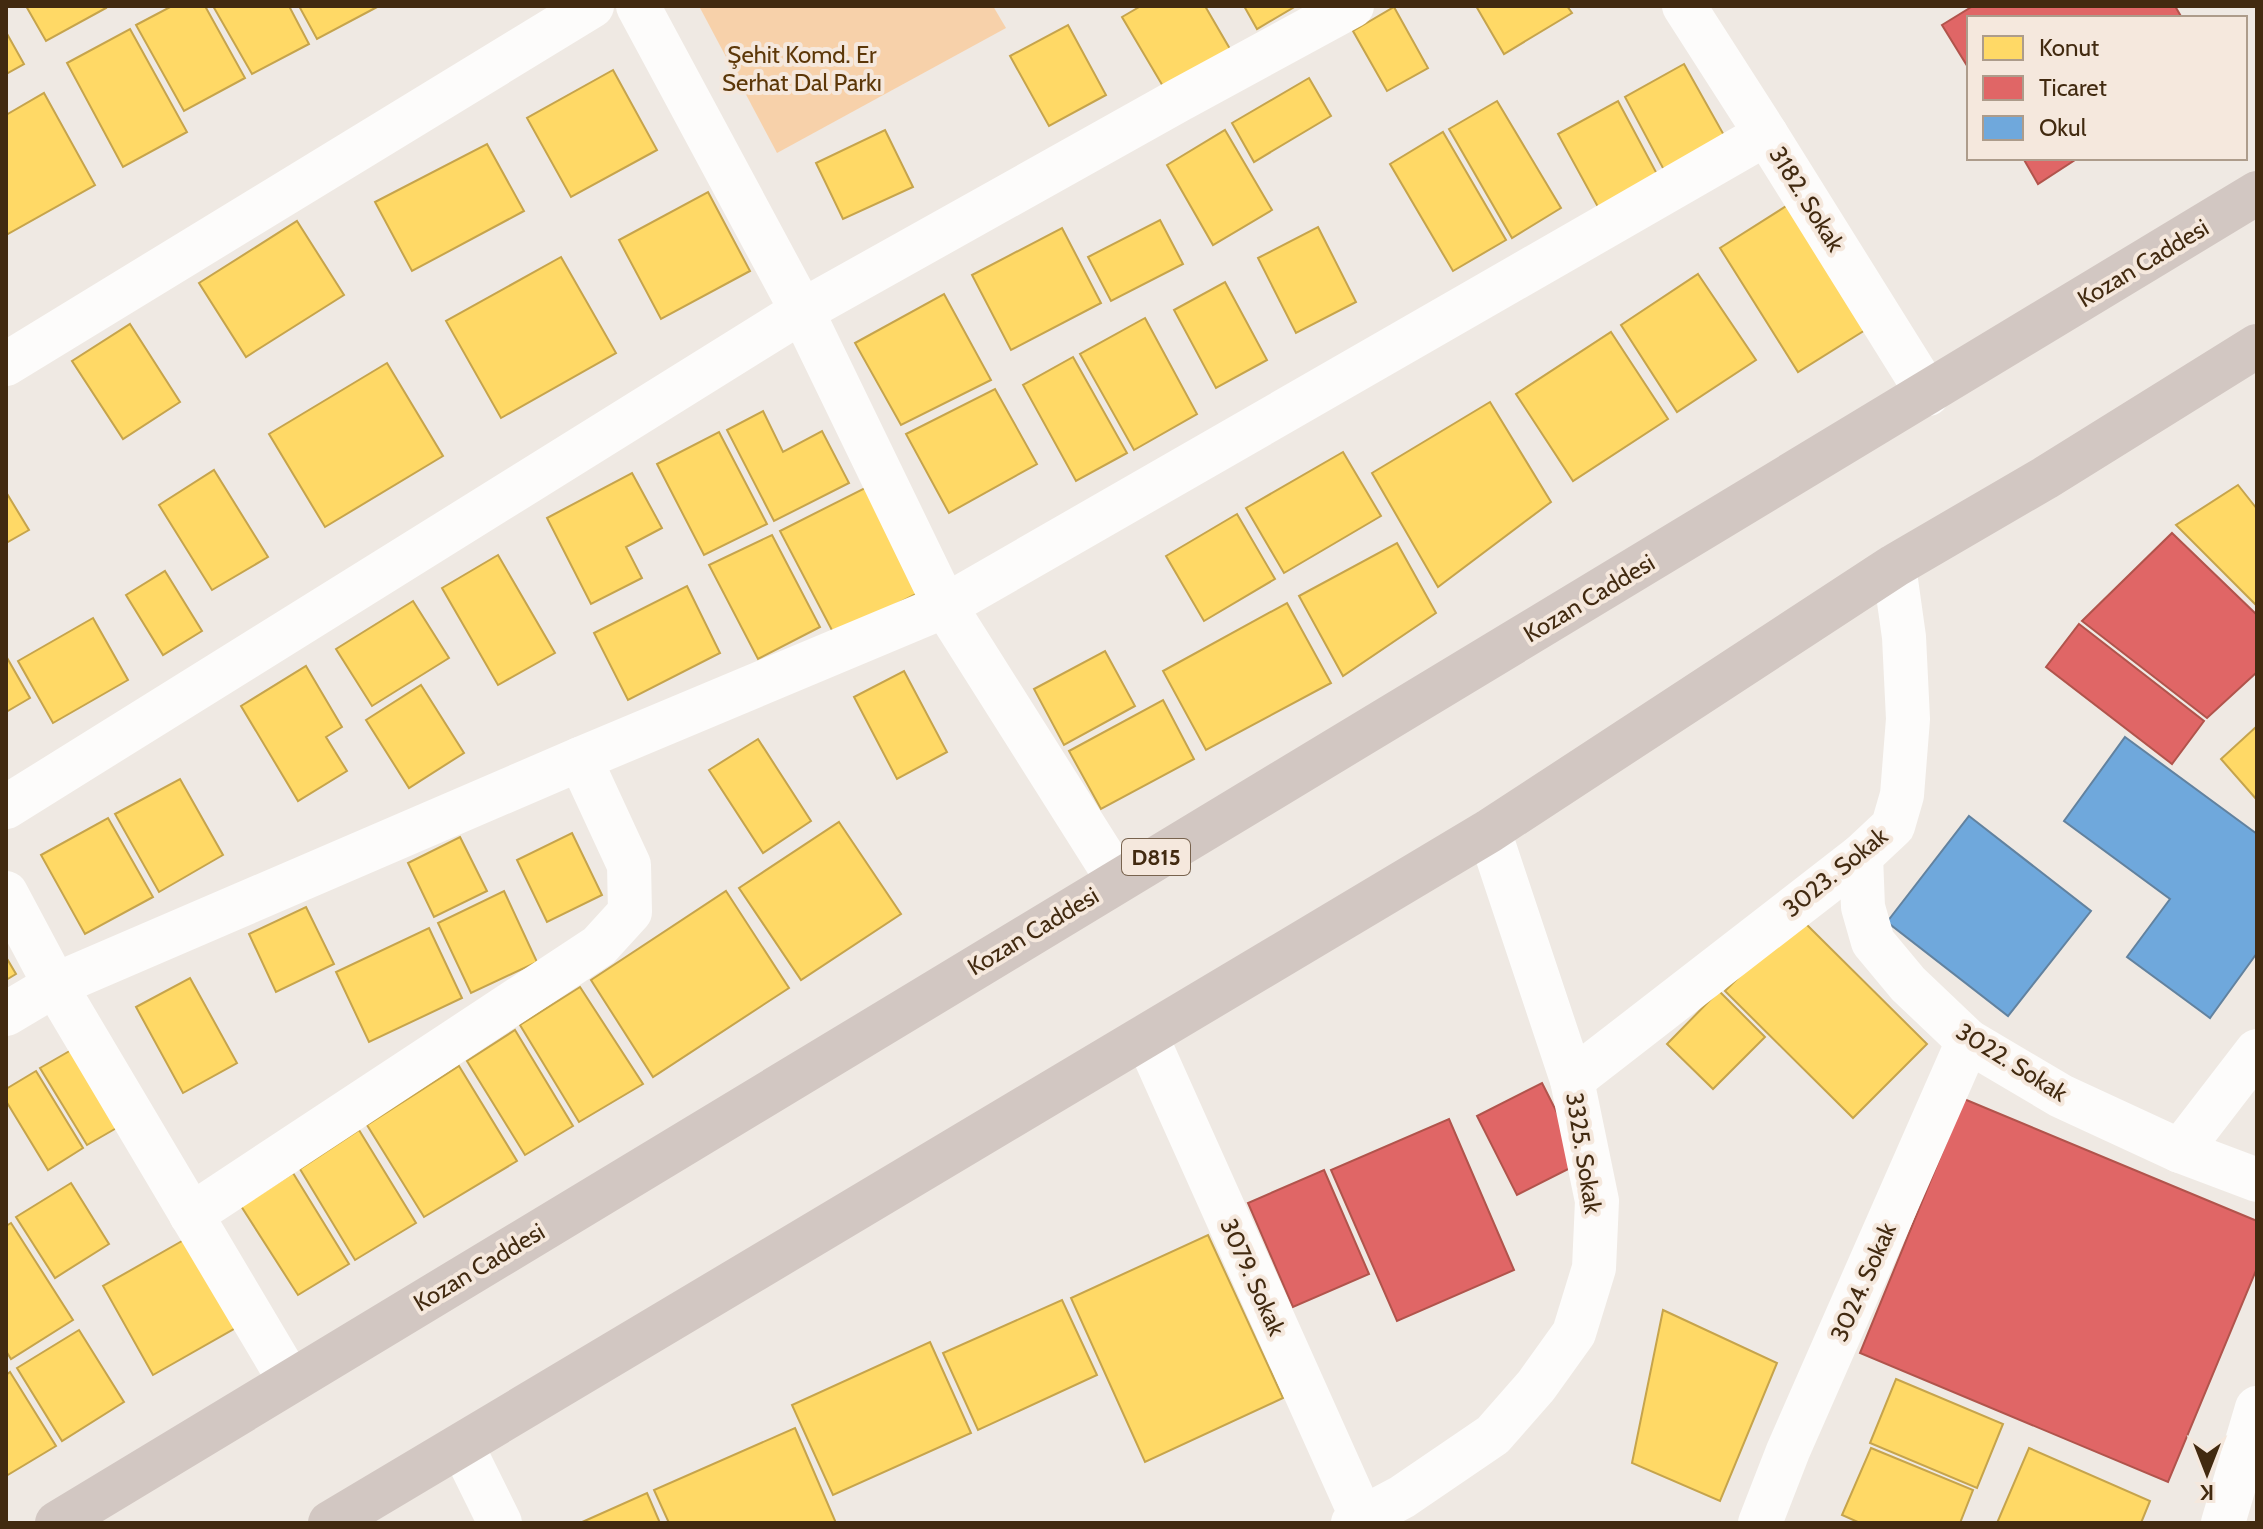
<svg xmlns="http://www.w3.org/2000/svg" width="2263" height="1529" font-family="Cabin,sans-serif">
  <style>
    .green { fill: #f7d1aa }
    .homes { fill: #ffd966; stroke: #c6a44c; stroke-width: 2 }
    .shops { fill: #e06666; stroke: #b1544c; stroke-width: 2 }
    .schools { fill: #6fa8dc; stroke: #62829f; stroke-width: 2 }
    .lines { fill: none; stroke-linecap: round; stroke-linejoin: round }
    .street { stroke: #fdfcfb; stroke-width: 44 }
    .secondary { stroke: #fdfcfb; stroke-width: 44 }
    .highway { stroke: #d2c7c2; stroke-width: 44 }
    .labels { text-anchor: middle; dominant-baseline: central; stroke-width: 8; stroke-linejoin: round; paint-order: stroke }
    .shield { fill: #f5e8dd; stroke: #78634e; stroke-width: 2 }
    .shield-label { font-size: 22px; font-weight: bold; fill: #422a10 }
    .park-label { font-size: 24px; fill: #5c3708; stroke: #f5e8dd }
    .street-label { font-size: 24px; fill: #422a10; stroke: #f5e8dd }
  </style>
  <rect width="100%" height="100%" fill="#efe9e3"/>
  <path class="green" d="M699,6H993L1006,28L777,153Z"/>
  <g class="homes">
    <path d="M26,6H105L106,8L46,41Z"/>
    <path d="M172,6H205L245,78L184,111L136,25Z"/>
    <path d="M213,6H289L309,44L252,74Z"/>
    <path d="M299,6H379L317,39Z"/>
    <path d="M1141,6H1205L1230,49L1164,88L1122,17Z"/>
    <path d="M1244,6H1296L1257,29Z"/>
    <path d="M1476,6H1567L1572,13L1504,54Z"/>
    <path d="M1394,7L1428,68L1387,91L1353,31Z"/>
    <path d="M1068,25L1106,95L1049,126L1010,56Z"/>
    <path d="M130,29L187,132L123,167L67,63Z"/>
    <path d="M6,32L24,64L6,74Z"/>
    <path d="M1684,64L1725,137L1664,170L1625,97Z"/>
    <path d="M613,70L657,150L571,197L527,118Z"/>
    <path d="M1309,78L1331,116L1254,162L1232,123Z"/>
    <path d="M44,93L95,185L6,235V115Z"/>
    <path d="M1497,101L1561,208L1512,238L1449,129Z"/>
    <path d="M1618,101L1657,174L1598,207L1558,134Z"/>
    <path d="M885,130L913,187L843,219L816,163Z"/>
    <path d="M1225,130L1272,210L1213,245L1167,165Z"/>
    <path d="M1443,132L1506,240L1453,271L1390,164Z"/>
    <path d="M487,144L524,211L412,271L375,202Z"/>
    <path d="M708,192L750,271L661,319L619,240Z"/>
    <path d="M1791,203L1870,327L1798,372L1720,248Z"/>
    <path d="M1160,220L1183,264L1111,301L1088,257Z"/>
    <path d="M297,221L344,295L246,357L199,283Z"/>
    <path d="M1318,227L1356,302L1296,333L1258,258Z"/>
    <path d="M1062,228L1101,303L1011,350L972,275Z"/>
    <path d="M561,257L616,353L501,418L446,321Z"/>
    <path d="M1698,274L1756,360L1677,412L1621,325Z"/>
    <path d="M1225,282L1267,360L1216,388L1174,310Z"/>
    <path d="M944,294L991,380L901,425L855,343Z"/>
    <path d="M1145,318L1197,414L1134,450L1080,354Z"/>
    <path d="M130,324L180,402L123,439L72,361Z"/>
    <path d="M1611,332L1668,419L1573,481L1516,394Z"/>
    <path d="M1073,357L1127,453L1076,481L1023,385Z"/>
    <path d="M387,363L443,456L325,527L269,434Z"/>
    <path d="M995,389L1037,464L949,513L906,434Z"/>
    <path d="M1490,402L1551,502L1438,587L1372,473Z"/>
    <path d="M763,411L783,452L822,431L849,483L774,521L727,430Z"/>
    <path d="M719,432L767,524L704,555L657,464Z"/>
    <path d="M1343,452L1381,516L1284,573L1246,508Z"/>
    <path d="M214,470L268,557L212,590L159,505Z"/>
    <path d="M632,473L662,528L626,547L642,578L591,604L547,518Z"/>
    <path d="M2238,485L2257,509V606L2176,525Z"/>
    <path d="M865,488L918,593L835,636L780,531Z"/>
    <path d="M6,492L29,530L6,543Z"/>
    <path d="M1237,514L1275,579L1204,621L1166,556Z"/>
    <path d="M772,535L820,627L758,659L709,565Z"/>
    <path d="M1397,543L1436,613L1343,676L1299,596Z"/>
    <path d="M498,555L555,653L498,685L442,588Z"/>
    <path d="M165,571L202,631L163,655L126,595Z"/>
    <path d="M687,586L720,653L628,700L594,633Z"/>
    <path d="M413,601L449,658L372,706L336,649Z"/>
    <path d="M1287,603L1331,683L1206,750L1163,671Z"/>
    <path d="M93,618L128,680L53,723L18,661Z"/>
    <path d="M1105,651L1135,706L1064,745L1034,689Z"/>
    <path d="M6,656L30,698L6,712Z"/>
    <path d="M306,666L342,727L326,737L347,771L298,801L241,706Z"/>
    <path d="M904,671L947,752L897,779L854,697Z"/>
    <path d="M421,685L464,753L409,788L366,720Z"/>
    <path d="M1163,700L1194,759L1101,809L1069,751Z"/>
    <path d="M2257,726V800L2221,759Z"/>
    <path d="M758,739L811,821L763,853L709,770Z"/>
    <path d="M180,779L223,855L159,892L115,814Z"/>
    <path d="M108,818L153,897L85,934L41,855Z"/>
    <path d="M839,822L901,914L801,980L739,888Z"/>
    <path d="M572,833L602,895L547,922L517,860Z"/>
    <path d="M460,837L487,891L434,917L408,863Z"/>
    <path d="M504,891L537,962L471,993L438,923Z"/>
    <path d="M726,891L789,988L653,1077L591,980Z"/>
    <path d="M306,907L334,964L276,992L249,934Z"/>
    <path d="M1799,917L1927,1044L1853,1118L1725,991Z"/>
    <path d="M429,928L462,998L369,1042L336,972Z"/>
    <path d="M6,957L16,974L6,980Z"/>
    <path d="M190,978L237,1063L183,1093L136,1007Z"/>
    <path d="M580,987L643,1084L579,1122L520,1025Z"/>
    <path d="M1719,991L1765,1037L1713,1089L1667,1044Z"/>
    <path d="M515,1030L573,1126L525,1155L467,1061Z"/>
    <path d="M73,1049L120,1126L87,1145L40,1068Z"/>
    <path d="M459,1066L517,1161L424,1217L367,1125Z"/>
    <path d="M36,1071L83,1148L48,1170L6,1101V1089Z"/>
    <path d="M359,1130L416,1223L355,1260L300,1169Z"/>
    <path d="M293,1173L349,1264L298,1295L241,1206Z"/>
    <path d="M71,1183L109,1244L55,1278L16,1217Z"/>
    <path d="M11,1223L73,1320L11,1359L6,1351V1226Z"/>
    <path d="M1208,1235L1283,1398L1145,1462L1071,1298Z"/>
    <path d="M189,1237L239,1326L153,1375L103,1286Z"/>
    <path d="M1062,1300L1097,1375L978,1430L943,1353Z"/>
    <path d="M1663,1310L1777,1363L1720,1501L1632,1463Z"/>
    <path d="M79,1330L124,1402L62,1441L17,1368Z"/>
    <path d="M930,1342L971,1433L833,1495L792,1405Z"/>
    <path d="M10,1372L56,1446L6,1476V1375Z"/>
    <path d="M1896,1379L2003,1424L1977,1488L1870,1443Z"/>
    <path d="M795,1428L836,1523H669L654,1490Z"/>
    <path d="M1871,1448L1973,1490L1960,1523H1860L1842,1515Z"/>
    <path d="M2029,1448L2150,1501L2141,1523H1997Z"/>
    <path d="M647,1493L660,1523H580Z"/>
  </g>
  <g class="shops">
    <path d="M1973,6H2175L2182,18H1969V69L1942,25Z"/>
    <path d="M2023,158H2078L2038,184Z"/>
    <path d="M2172,533L2257,615V672L2207,718L2082,621Z"/>
    <path d="M2079,624L2204,721L2172,764L2046,667Z"/>
    <path d="M1542,1083L1582,1162L1517,1195L1477,1116Z"/>
    <path d="M1964,1099L2257,1221V1268L2168,1482L1860,1353Z"/>
    <path d="M1449,1119L1514,1270L1397,1321L1331,1170Z"/>
    <path d="M1324,1170L1369,1274L1293,1307L1248,1203Z"/>
  </g>
  <g class="schools">
    <path d="M2125,737L2257,834V953L2210,1018L2127,957L2170,899L2064,821Z"/>
    <path d="M1969,816L2091,911L2008,1016L1887,922Z"/>
  </g>
  <g class="lines">
    <g class="street">
      <path d="M638,6L802,311L945,606L1118,880"/>
      <path d="M6,364L592,6"/>
      <path d="M6,807L802,311L1179,100L1352,6"/>
      <path d="M1861,856L1863,907L1873,942L1908,984L1968,1041L2061,1096L2180,1151L2257,1180"/>
      <path d="M6,893L55,985L290,1381"/>
      <path d="M6,1014L55,985L580,759L945,606L1766,134"/>
      <path d="M1146,1036L1362,1518"/>
      <path d="M1572,1080L1861,856L1893,826L1902,795L1908,719L1904,637L1894,566"/>
      <path d="M2180,1151L2257,1051"/>
      <path d="M191,1215L599,946L630,912L629,865L580,759"/>
      <path d="M462,1446L500,1523"/>
      <path d="M1353,1523L1402,1497L1493,1435L1536,1386L1574,1333L1594,1268L1597,1201L1572,1080L1489,831"/>
      <path d="M1760,1523L1788,1451L1968,1041"/>
      <path d="M2223,1523L2257,1408"/>
    </g>
    <path class="secondary" d="M1684,6L1766,134L1928,394"/>
    <g class="highway">
      <path d="M57,1523C788,1076 1526,640 2257,193"/>
      <path d="M330,1523L1489,831L1894,566L2045,478L2257,346"/>
    </g>
  </g>
  <g class="labels">
    <rect class="shield" x="1122" y="839" width="68" height="36" rx="6"/>
    <g class="shield-label">
      <text x="1156" y="857">D815</text>
    </g>
    <g class="park-label">
      <text x="802" y="54">Şehit Komd. Er<tspan x="802" dy="28">Serhat Dal Parkı</tspan></text>
    </g>
    <g class="street-label">
      <text transform="translate(1807 199) rotate(58)">3182. Sokak</text>
      <text transform="translate(2143 263) rotate(-31)">Kozan Caddesi</text>
      <text transform="translate(1589 598) rotate(-31)">Kozan Caddesi</text>
      <text transform="translate(1835 872) rotate(-39)">3023. Sokak</text>
      <text transform="translate(1033 931) rotate(-31)">Kozan Caddesi</text>
      <text transform="translate(2012 1062) rotate(32)">3022. Sokak</text>
      <text transform="translate(1584 1153) rotate(81)">3325. Sokak</text>
      <text transform="translate(479 1267) rotate(-31)">Kozan Caddesi</text>
      <text transform="translate(1253 1277) rotate(66)">3079. Sokak</text>
      <text transform="translate(1863 1282) rotate(-66)">3024. Sokak</text>
    </g>
  </g>
  <rect width="2263" height="1529" fill="none" stroke="#422a10" stroke-width="16"/>
  <rect x="1967" y="16" width="280" height="144" fill="#f5e8dd" stroke="#ad9c8b" stroke-width="2"/>
  <rect x="1983" y="36" width="40" height="24" fill="#ffd966" stroke="#ad9c8b" stroke-width="2"/>
  <text x="2039" y="56" font-size="24" fill="#422a10">Konut</text>
  <rect x="1983" y="76" width="40" height="24" fill="#e06666" stroke="#ad9c8b" stroke-width="2"/>
  <text x="2039" y="96" font-size="24" fill="#422a10">Ticaret</text>
  <rect x="1983" y="116" width="40" height="24" fill="#6fa8dc" stroke="#ad9c8b" stroke-width="2"/>
  <text x="2039" y="136" font-size="24" fill="#422a10">Okul</text>
  <g transform="translate(2207 1473) rotate(180)" stroke="#f5e8dd" stroke-width="6" paint-order="stroke">
  <path d="M0-6L14 30L0 20L-14 30Z" fill="#422a10"/>
  <text y="-12" font-size="22" font-weight="bold" text-anchor="middle" fill="#422a10">K</text>
  </g>
</svg>
